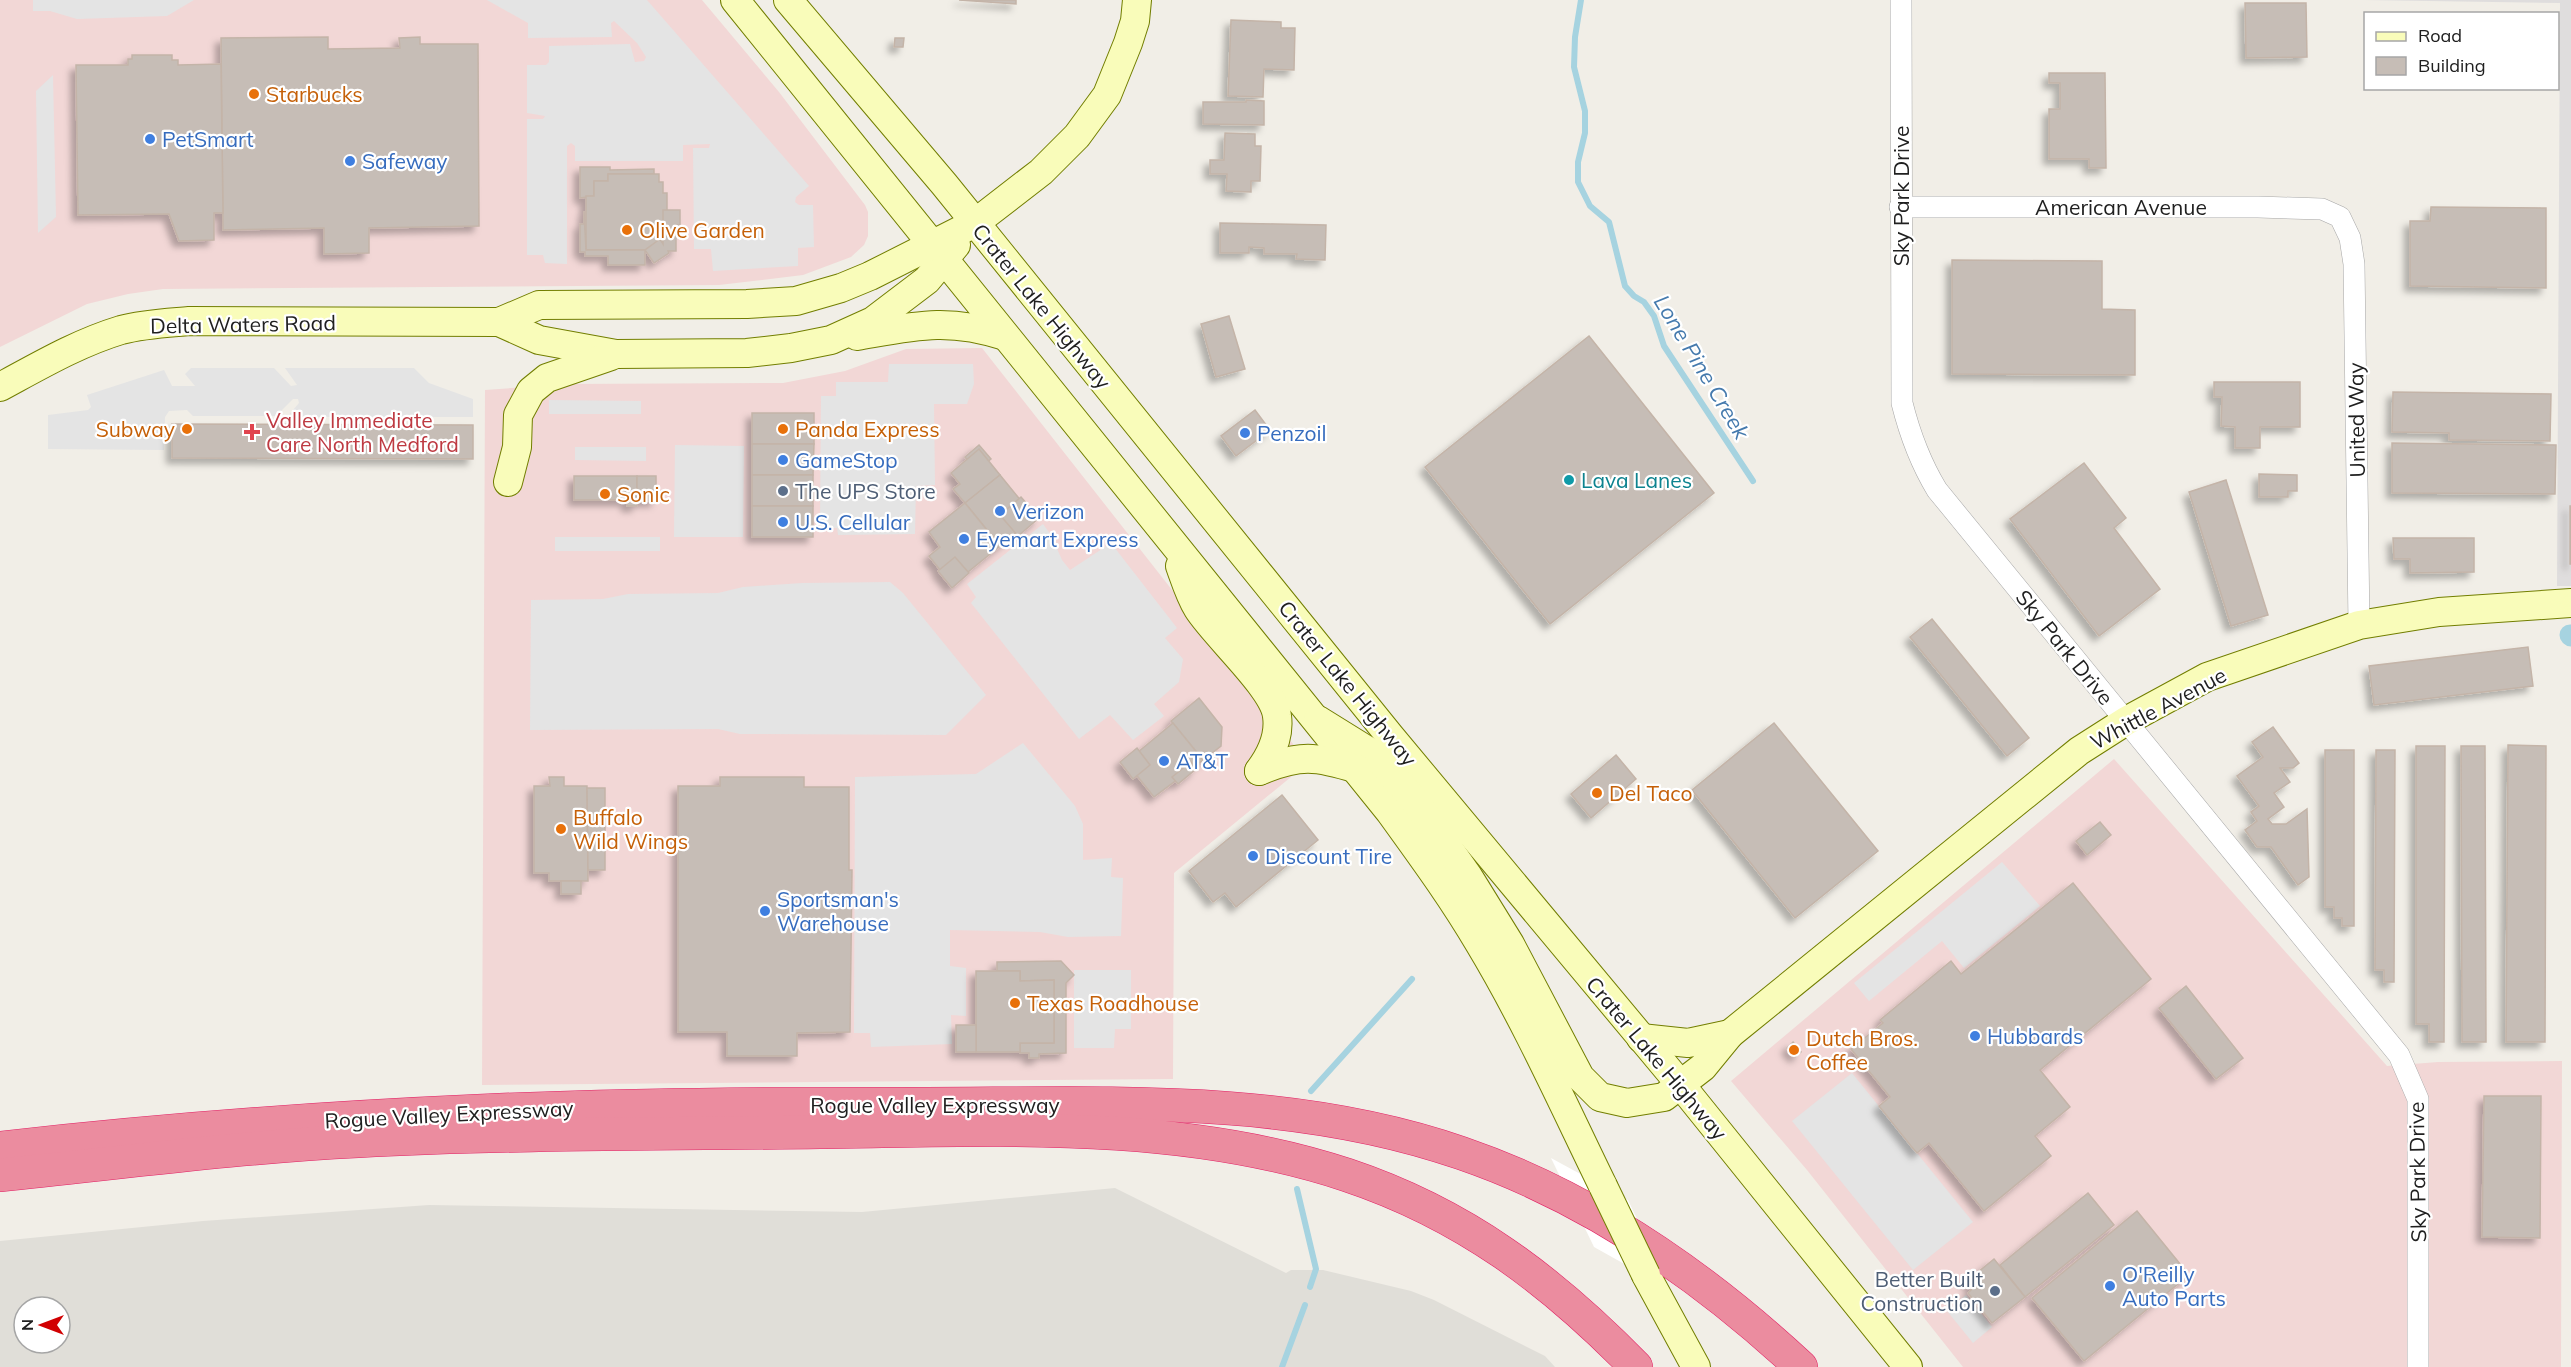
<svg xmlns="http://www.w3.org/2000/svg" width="2571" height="1367" font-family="Mulish,sans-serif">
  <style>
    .residential { fill: #dfdddd }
    .commercial { fill: #f2d7d6 }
    .airport { fill: #e0ded8; fill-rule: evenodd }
    .parking { fill: #e4e4e4 }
    .pier { fill: #fff }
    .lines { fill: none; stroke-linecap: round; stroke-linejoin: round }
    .stream { stroke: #a6d3e0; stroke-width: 6 }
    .canal { stroke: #a6d3e0; stroke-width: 21 }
    .building { fill: #c6bdb6; stroke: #c4b4a8; stroke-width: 1.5; filter: url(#shadow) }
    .street-casing { stroke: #a7a7a7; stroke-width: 22 }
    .secondary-casing { stroke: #727e01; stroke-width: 30 }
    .highway-casing { stroke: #e22165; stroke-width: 34 }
    .street { stroke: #fff; stroke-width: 21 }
    .secondary { stroke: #f9fcba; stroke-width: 28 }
    .highway { stroke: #eb8c9f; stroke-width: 33 }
    .secondary-bridge-casing { stroke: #727e01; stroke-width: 30; stroke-linecap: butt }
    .secondary-bridge { stroke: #f9fcba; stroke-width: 28 }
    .food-dot { fill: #e8710a; stroke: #fff; stroke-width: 2 }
    .shop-dot { fill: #3f7fe0; stroke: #fff; stroke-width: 2 }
    .health-dot { fill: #e0444e; stroke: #fff; stroke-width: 2 }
    .culture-dot { fill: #0f9aa8; stroke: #fff; stroke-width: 2 }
    .service-dot { fill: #5c6f8a; stroke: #fff; stroke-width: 2 }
    .labels { text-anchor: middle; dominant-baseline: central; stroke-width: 4.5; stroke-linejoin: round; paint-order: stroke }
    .food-label { font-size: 21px; fill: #c56008; stroke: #fff; text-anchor: start }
    .shop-label { font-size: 21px; fill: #366cbe; stroke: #fff; text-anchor: start }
    .street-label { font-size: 21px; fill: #202020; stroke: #fff }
    .health-label { font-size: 21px; fill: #be3a42; stroke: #fff; text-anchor: start }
    .culture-label { font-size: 21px; fill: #0d838f; stroke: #fff; text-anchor: start }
    .service-label { font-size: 21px; fill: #4e5e75; stroke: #fff; text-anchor: start }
    .water-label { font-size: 22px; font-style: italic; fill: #457aad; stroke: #fff }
  </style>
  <defs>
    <filter id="shadow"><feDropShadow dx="-5.5" dy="5.5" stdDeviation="3" flood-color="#0004"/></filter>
  </defs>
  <rect width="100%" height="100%" fill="#f1eee7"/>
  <path class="residential" d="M2364,0H2571V586H2557L2560,3Z"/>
  <g class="commercial">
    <path d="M0,0H702L779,92L865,205L868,212V236L864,245L851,257L803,275L719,285L163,289L128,294L87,304L0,347Z"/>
    <path d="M982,348L1308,763L1174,873L1173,1079L482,1085L485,390L565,384L783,383L845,371L906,349Z"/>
    <path d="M2114,759L2387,1066L2438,1062L2562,1061L2561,1367H1963L1807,1170L1731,1081Z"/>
  </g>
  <path class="airport" d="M1115,1188L1286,1273L1291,1270H1323L1411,1291L1434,1300L1545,1356L1555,1367H0V1241L203,1221L429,1205L862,1212ZM24,1307H60V1343H24Z"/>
  <g class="parking">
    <path d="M33,0H194L167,16L77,19L50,11H33Z"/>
    <path d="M487,0H647L809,186L796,197L795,202L799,205H813L814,247L798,248V266L713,271L711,249H694L693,148H709L710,144L683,145V161H575V146L571,143L567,146V264L545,263L543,255H527V119H543L545,116L527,113V65H546L549,62V46L630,44L635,62L644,61L646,57L637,43L614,21L611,23L612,37L528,38V23Z"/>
    <path d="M53,75L56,217L38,233L36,91Z"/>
    <path d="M889,364H973L974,384L967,404H934L935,485L916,486L915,534L838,535L837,528H820L821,396H836V382H888Z"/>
    <path d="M191,368H274L291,386L297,385L285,368H414L429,383L473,399V417H287L299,403L298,399H293L276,416H193L187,410L169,411L165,417L164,450L48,449V415L88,410L91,407L87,395L164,370L172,386H195L185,374Z"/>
    <path d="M549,400L641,401V414H549Z"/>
    <path d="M675,445L744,446L743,537H674Z"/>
    <path d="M575,447H646V461L575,460Z"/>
    <path d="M1043,524L1051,535L1062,560L1070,570L1111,543L1177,628L1165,638L1183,659L1179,682L1154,704L1164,716L1133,740L1110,715L1079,739L971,603L976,597L967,584Z"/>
    <rect x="555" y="537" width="105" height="14"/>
    <path d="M890,582L903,593L986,695L946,735L740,734L718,729L530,730L531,600L603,599L628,594L718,593L743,587L802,583Z"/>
    <path d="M1023,743L1075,806L1083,824V860L1112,858L1111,877L1123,878L1121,936L1068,937L1040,932L950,930V966L966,968V1016L951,1015L952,1044L871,1047L870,1033H854L855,777L976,774Z"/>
    <path d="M2002,862L2040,906L1964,968L1942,941L1869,1001L1854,983Z"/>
    <path d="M1074,970H1131V1029H1115L1114,1048H1074Z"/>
    <path d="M1852,1073L1973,1222L1913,1270L1792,1121Z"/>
    <path d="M1966,1295L1992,1327L1973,1343L1947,1311Z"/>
  </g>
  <path class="pier" d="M1551,1158L1628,1200L1671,1290L1594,1247Z"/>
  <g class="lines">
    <g class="stream">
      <path d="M1581,0L1575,37L1574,67L1585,111V133L1578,162V182L1590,206L1609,222L1625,286L1634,296L1644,302L1654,316L1664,346L1753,481"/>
      <path d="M1311,1091L1412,979"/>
      <path d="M1297,1189L1316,1269L1310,1287"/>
      <path d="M1282,1367L1305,1305"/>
    </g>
    <path class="canal" d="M2570,635L2571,636"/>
  </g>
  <g class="building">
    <path d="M959,0H1016V4Z"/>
    <path d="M2245,3H2306L2307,57L2246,58Z"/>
    <path d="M1231,20L1281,22V28H1295L1294,70L1264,69L1263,97L1228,96Z"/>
    <path d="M328,37V49L400,48L399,38L420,37V44H478L479,226L369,228V253L324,254V228L223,230L221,38Z"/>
    <path d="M895,38H904L903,47H894Z"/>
    <path d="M132,55H172V60H178V65L221,64L223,213H214V240L179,241L169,214L78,215L76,65H128V59H132Z"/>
    <path d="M2049,73H2105L2106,168H2089V159H2049V109H2060V83H2049Z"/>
    <path d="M1246,100L1264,101V125L1203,124V102H1246Z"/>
    <path d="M1225,133L1255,134V146H1261L1260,181H1251V192L1226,191L1227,174H1210V160H1224Z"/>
    <path d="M580,167H610V170L654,169V174H608V181H594V196L580,198Z"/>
    <path d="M608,174H659V182H663V193H667V250H586V196H594V181H608Z"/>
    <path d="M2431,207L2546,208V288L2410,286V221H2430Z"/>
    <path d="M663,210H680V225H676V251H668L669,253L654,263L645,250L660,239L663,244Z"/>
    <path d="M584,211L586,250H645V265H608V256H585V252H580V224H584Z"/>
    <path d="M1220,223L1326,225L1325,260L1296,259L1297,254H1264V248L1249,247V253H1220Z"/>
    <path d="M1952,260L2102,261V309L2135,310V375L1952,374Z"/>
    <path d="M1229,316L1245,369L1216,377L1201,324Z"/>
    <path d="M1589,336L1714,493L1550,624L1425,467Z"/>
    <path d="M2214,382H2300V427H2260V448H2235V427L2221,426L2222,397H2214Z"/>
    <path d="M2393,392L2551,394L2550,441L2449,440V433L2392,432Z"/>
    <path d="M1255,410L1270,430L1236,456L1221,436Z"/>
    <rect x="752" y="413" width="62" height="31"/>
    <path d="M172,424L473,425V459L172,458Z"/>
    <path d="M2392,443L2556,445L2555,494L2392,493Z"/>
    <path d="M752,444H814L813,475H752Z"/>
    <path d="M979,445L991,459L977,471L965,457Z"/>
    <path d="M979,449L1000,475L965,503L953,489L960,484L951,473Z"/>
    <path d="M2084,463L2126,518L2114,528L2160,589L2099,636L2010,519Z"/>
    <path d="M2259,474L2297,475V491H2288V497H2259Z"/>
    <rect x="752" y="475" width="61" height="31"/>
    <path d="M1000,475L1035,518L1000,546L965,503Z"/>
    <path d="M574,476H637V506H627V500H574Z"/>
    <rect x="637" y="476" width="19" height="25"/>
    <path d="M2226,480L2268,615L2231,626L2189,492Z"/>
    <path d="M1021,497L1039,518L1018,536L1000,515Z"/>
    <path d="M965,503L1000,546L952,585L929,556L940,547L929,532Z"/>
    <rect x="752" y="506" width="61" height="31"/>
    <rect x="2570" y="506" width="1" height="58"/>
    <path d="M2393,538H2474V572L2410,573V559H2394Z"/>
    <path d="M955,557L969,573L952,588L938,571Z"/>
    <path d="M1932,619L2029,738L2007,756L1910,637Z"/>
    <path d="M2528,647L2533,686L2374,705L2369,666Z"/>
    <path d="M1199,698L1222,727L1221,746L1203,760L1171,721Z"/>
    <path d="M1173,723L1203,760L1154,797L1126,762Z"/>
    <path d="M1774,723L1878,851L1795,918L1692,790Z"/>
    <path d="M2273,727L2299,763L2293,768H2280L2290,782L2274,793L2284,807L2268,819L2272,824H2286L2307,809L2309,877L2298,885L2271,847H2257L2245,830L2257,821L2251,812L2259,806L2237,776L2263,757L2252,742Z"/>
    <path d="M2508,745L2546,746L2545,1042H2506Z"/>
    <path d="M2416,746H2445L2444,1042H2429V1024H2416Z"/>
    <path d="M2461,746H2485L2486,1042H2462Z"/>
    <path d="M1137,748L1150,765L1133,779L1120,762Z"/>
    <path d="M2325,750H2354V926H2342V918H2334V907H2325Z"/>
    <path d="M2376,750H2395L2394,982H2384V970H2375Z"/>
    <path d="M1616,755L1636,779L1591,818L1571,794Z"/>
    <path d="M1191,762L1196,769L1178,784L1172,777Z"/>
    <path d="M549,777H564V786H587L588,881H549V873H534V786H550Z"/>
    <path d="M720,777H804V787H849V870H852L850,1032L797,1033V1056H727V1032H678V786H720Z"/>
    <path d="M587,788H605V870H588Z"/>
    <path d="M1282,795L1318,840L1236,907L1225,893L1213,902L1189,871Z"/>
    <path d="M2100,822L2111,835L2087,855L2076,841Z"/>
    <rect x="561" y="881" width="20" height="13"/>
    <path d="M2073,883L2151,979L2040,1070L2070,1107L2035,1136L2051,1156L1984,1211L1929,1143L1917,1153L1911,1146L1879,1106L1890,1097L1851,1049L1883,1023L1880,1020L1951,961L1961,974Z"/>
    <path d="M1061,961L1074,975L1066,983V1053L1039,1054V1058H1029V1053H1020V1043H1054V980L1020,981V971H997V962Z"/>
    <path d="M976,971H1020V981L1054,980V1043H1020V1052H976Z"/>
    <path d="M2186,986L2243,1058L2216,1079L2159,1008Z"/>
    <rect x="956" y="1025" width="20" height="27"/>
    <path d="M1793,1042L1801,1052L1795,1057L1787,1048Z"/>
    <path d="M2484,1096H2541L2540,1238L2482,1237Z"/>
    <path d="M2088,1193L2114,1225L2025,1297L2000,1265Z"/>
    <path d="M2137,1211L2189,1275L2084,1361L2032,1298Z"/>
    <path d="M1994,1259L2025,1297L1992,1323L1968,1293L1973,1288L1967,1281Z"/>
  </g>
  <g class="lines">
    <defs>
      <g id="street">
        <path d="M1901,0L1902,403C1910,435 1920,462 1937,490L2399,1055L2418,1099V1367"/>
        <path d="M1900,207H2258L2322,209L2340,217L2350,238L2354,264L2359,625"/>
      </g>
      <g id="secondary">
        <path d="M735,0L1390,812C1421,855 1452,897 1479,943C1526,1021 1563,1104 1603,1186"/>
        <path d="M788,0L944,184L1390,736L1680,1084L1908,1367"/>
        <path d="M499,322L539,340L616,354L747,353L791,348L831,340L873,321L927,280L956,245"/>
        <path d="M857,336C914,326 947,317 1005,336"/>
        <path d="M0,387C39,366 78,343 121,330C143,324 166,323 189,321L499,322L539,305L747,304L796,301L841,288L870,276L975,223L1041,172L1077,136L1107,95L1128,43L1135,21L1137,0"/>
        <path d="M508,482L517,447L518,415L531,391L547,378L611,356"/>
        <path d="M1180,566C1185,580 1190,596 1198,609C1215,636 1274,688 1277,716C1280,737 1271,755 1259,771"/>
        <path d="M1318,720L1376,756L1416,802L1468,876L1510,944L1580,1077L1600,1097L1627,1103L1664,1097L1703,1067L1730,1034L2079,751L2126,721L2207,677L2359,625L2439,612L2571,603"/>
        <path d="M1259,771C1300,754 1316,756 1357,769"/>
        <path d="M1641,1038L1688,1043L1730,1034"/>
        <path d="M1646,1275L1696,1367"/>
      </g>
      <g id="highway">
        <path d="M0,1148C159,1130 318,1118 478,1111C625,1104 773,1104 920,1104C1101,1104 1288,1093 1461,1153C1590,1197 1702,1275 1801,1367"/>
        <path d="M0,1175C119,1163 238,1147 358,1141C512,1133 666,1134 820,1132C996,1130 1178,1119 1347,1175C1464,1214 1551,1280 1636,1367"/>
      </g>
    </defs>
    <use href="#street" class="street-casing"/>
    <use href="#secondary" class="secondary-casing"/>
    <use href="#highway" class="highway-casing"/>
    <use href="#street" class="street"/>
    <use href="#secondary" class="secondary"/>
    <use href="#highway" class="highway"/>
    <defs>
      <path id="secondary-bridge" d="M1603,1186L1646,1275"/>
    </defs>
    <use href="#secondary-bridge" class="secondary-bridge-casing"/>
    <use href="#secondary-bridge" class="secondary-bridge"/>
  </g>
  <g class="food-dot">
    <circle cx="254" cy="94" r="6"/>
    <circle cx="627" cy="230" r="6"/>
    <circle cx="187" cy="429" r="6"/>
    <circle cx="783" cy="429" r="6"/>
    <circle cx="605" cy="494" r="6"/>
    <circle cx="1597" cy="793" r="6"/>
    <circle cx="561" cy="829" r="6"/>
    <circle cx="1015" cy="1003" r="6"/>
    <circle cx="1794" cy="1050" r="6"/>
  </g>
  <g class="shop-dot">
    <circle cx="150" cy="139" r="6"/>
    <circle cx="350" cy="161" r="6"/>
    <circle cx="1245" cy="433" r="6"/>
    <circle cx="783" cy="460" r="6"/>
    <circle cx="1000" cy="511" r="6"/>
    <circle cx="783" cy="522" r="6"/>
    <circle cx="964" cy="539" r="6"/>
    <circle cx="1164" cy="761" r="6"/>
    <circle cx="1253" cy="856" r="6"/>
    <circle cx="765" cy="911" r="6"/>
    <circle cx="1975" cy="1036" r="6"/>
    <circle cx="2110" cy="1286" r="6"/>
  </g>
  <path class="health-dot" d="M249 423h6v6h6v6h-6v6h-6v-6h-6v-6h6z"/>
  <circle class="culture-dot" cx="1569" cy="480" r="6"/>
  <g class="service-dot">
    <circle cx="783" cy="491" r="6"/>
    <circle cx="1995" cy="1291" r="6"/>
  </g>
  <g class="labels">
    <g class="food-label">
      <text x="266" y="94">Starbucks</text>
      <text x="639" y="230">Olive Garden</text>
      <text x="175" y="429" text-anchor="end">Subway</text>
      <text x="795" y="429">Panda Express</text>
      <text x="617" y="494">Sonic</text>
      <text x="1609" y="793">Del Taco</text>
      <text x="573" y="817">Buffalo<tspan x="573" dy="24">Wild Wings</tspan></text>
      <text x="1027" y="1003">Texas Roadhouse</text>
      <text x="1806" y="1038">Dutch Bros.<tspan x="1806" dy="24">Coffee</tspan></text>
    </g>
    <g class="shop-label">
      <text x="162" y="139">PetSmart</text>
      <text x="362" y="161">Safeway</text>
      <text x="1257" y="433">Penzoil</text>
      <text x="795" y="460">GameStop</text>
      <text x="1012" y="511">Verizon</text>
      <text x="795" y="522">U.S. Cellular</text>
      <text x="976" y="539">Eyemart Express</text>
      <text x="1176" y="761">AT&amp;T</text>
      <text x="1265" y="856">Discount Tire</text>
      <text x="777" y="899">Sportsman's<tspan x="777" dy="24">Warehouse</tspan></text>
      <text x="1987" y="1036">Hubbards</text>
      <text x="2122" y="1274">O'Reilly<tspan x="2122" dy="24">Auto Parts</tspan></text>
    </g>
    <g class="street-label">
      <text transform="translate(1901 196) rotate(-90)">Sky Park Drive</text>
      <text x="2121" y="207">American Avenue</text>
      <text transform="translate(1042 306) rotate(51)">Crater Lake Highway</text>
      <text transform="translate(243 324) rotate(-1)">Delta Waters Road</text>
      <text transform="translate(2356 420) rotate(-91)">United Way</text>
      <text transform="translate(2065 647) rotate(51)">Sky Park Drive</text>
      <text transform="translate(1348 683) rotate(51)">Crater Lake Highway</text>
      <text transform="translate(2158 708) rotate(-28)">Whittle Avenue</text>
      <text transform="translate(1657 1058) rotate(50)">Crater Lake Highway</text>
      <text x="935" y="1105">Rogue Valley Expressway</text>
      <text transform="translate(449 1114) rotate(-3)">Rogue Valley Expressway</text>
      <text transform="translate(2417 1172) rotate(-91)">Sky Park Drive</text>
    </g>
    <g class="health-label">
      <text x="266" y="420">Valley Immediate<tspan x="266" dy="24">Care North Medford</tspan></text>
    </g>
    <g class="culture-label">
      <text x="1581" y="480">Lava Lanes</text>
    </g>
    <g class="service-label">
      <text x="795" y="491">The UPS Store</text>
      <text x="1983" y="1279" text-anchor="end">Better Built<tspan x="1983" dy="24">Construction</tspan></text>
    </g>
    <g class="water-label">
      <text transform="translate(1702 367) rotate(59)">Lone Pine Creek</text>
    </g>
  </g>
  <rect x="2364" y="12" width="195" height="78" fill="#ffffff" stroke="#a6a6a6" stroke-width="1.5"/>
  <rect x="2376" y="32" width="30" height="9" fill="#f9fcba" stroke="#a6a6a6" stroke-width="1.5"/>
  <text x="2418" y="42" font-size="18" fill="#202020">Road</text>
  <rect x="2376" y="57" width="30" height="18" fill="#c6bdb6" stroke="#a6a6a6" stroke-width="1.5"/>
  <text x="2418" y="72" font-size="18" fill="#202020">Building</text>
  <g transform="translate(42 1325) rotate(270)"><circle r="28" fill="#ffffff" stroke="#a6a6a6" stroke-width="1.5"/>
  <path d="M0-4.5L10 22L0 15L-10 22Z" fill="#d10002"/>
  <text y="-9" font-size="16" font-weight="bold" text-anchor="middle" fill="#202020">N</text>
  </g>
</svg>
